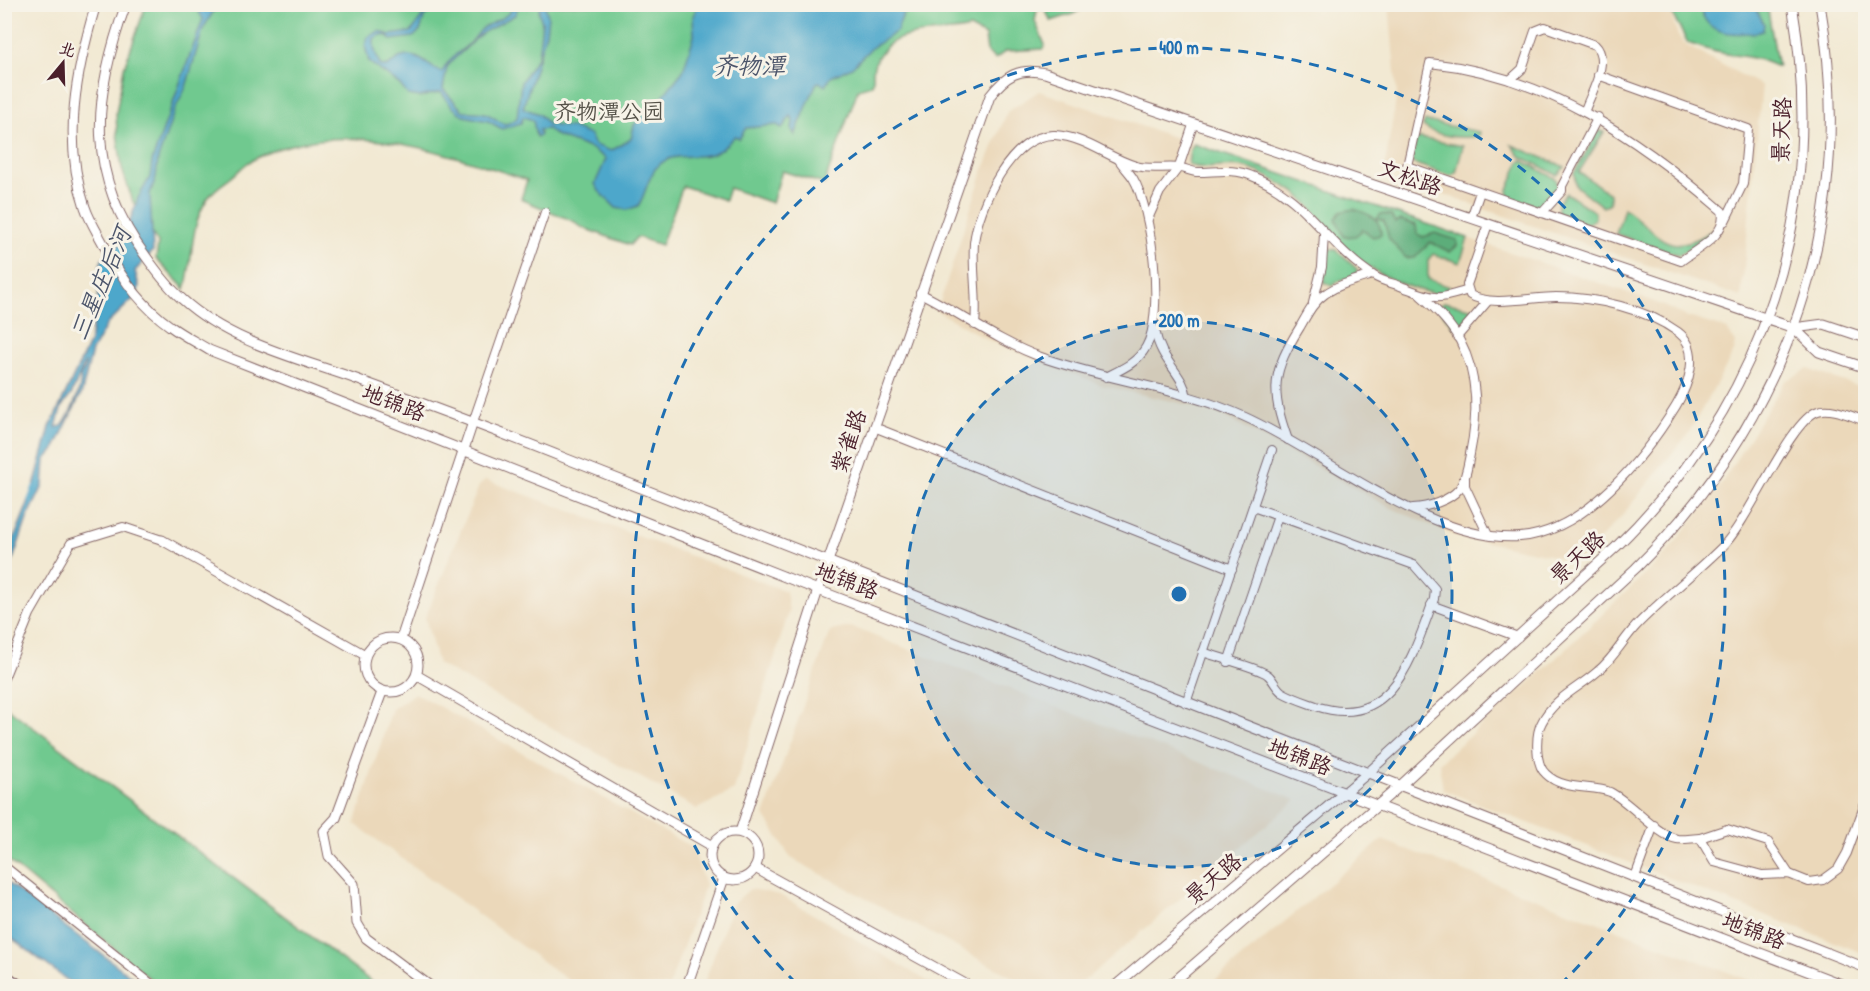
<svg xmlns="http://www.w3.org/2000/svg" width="1870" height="991" font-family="'Patrick Hand','LXGW WenKai TC',sans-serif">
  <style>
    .built { fill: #ebd8ba }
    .green { fill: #70c98f; stroke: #5d745d; stroke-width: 1.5 }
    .forest { fill: #5cad7a; stroke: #536652; stroke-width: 1.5 }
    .water { fill: #4ea7cb; stroke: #4c637b; stroke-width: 1.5; fill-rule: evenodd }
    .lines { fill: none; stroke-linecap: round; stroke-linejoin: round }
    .stream { stroke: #4ea7cb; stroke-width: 3 }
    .minor-casing { stroke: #856666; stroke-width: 10 }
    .tertiary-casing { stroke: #856666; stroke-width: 11 }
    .secondary-casing { stroke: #856666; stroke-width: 13 }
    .minor { stroke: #fff; stroke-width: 8 }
    .tertiary { stroke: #fff; stroke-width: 9 }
    .secondary { stroke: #fff; stroke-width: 10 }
    .ring { fill: none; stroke: #1f6fb2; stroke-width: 3; stroke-dasharray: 10 8 }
    .labels { text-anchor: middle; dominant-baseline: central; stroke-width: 6; stroke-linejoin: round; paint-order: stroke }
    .park-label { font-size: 22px; fill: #555249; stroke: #f7f3e8 }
    .street-label { font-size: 22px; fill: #4a1f2b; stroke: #f7f3e8 }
    .water-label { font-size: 24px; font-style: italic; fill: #4c556b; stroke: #f7f3e8 }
    .centre { fill: #1f6fb2; stroke: #f7f3e8; stroke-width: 3 }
    .ring-label { font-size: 18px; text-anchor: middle; font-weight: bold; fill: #1f6fb2; stroke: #f7f3e8; stroke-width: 6; stroke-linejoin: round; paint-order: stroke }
  </style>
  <rect width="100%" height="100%" fill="#f7f3e8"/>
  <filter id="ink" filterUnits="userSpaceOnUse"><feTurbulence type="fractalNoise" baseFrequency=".0167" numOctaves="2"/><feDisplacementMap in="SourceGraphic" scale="12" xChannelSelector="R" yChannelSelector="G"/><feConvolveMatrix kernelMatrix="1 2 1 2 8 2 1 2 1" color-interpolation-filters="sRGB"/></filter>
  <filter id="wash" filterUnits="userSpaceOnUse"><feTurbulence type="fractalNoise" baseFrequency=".008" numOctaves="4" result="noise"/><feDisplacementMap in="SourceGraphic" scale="24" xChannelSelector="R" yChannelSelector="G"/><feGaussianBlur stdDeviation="1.35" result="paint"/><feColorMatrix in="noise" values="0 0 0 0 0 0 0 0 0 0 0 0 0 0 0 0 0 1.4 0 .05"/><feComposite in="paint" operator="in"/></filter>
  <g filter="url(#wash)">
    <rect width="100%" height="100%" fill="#f2e9d3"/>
    <g class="built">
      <path d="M1389,5H1643L1671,14L1678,36L1687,46L1762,86L1741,297L1475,206L1384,171L1397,94Z"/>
      <path d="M1039,91L1652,301L1688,317L1727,329L1735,342L1734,352L1688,434L1620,518L1578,561L1453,535L1389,507L1215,411L1104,386L986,339L937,311L982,174L1007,112Z"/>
      <path d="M1808,369L1865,389V954L1443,790L1439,763L1551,663L1667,553L1722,482L1785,381Z"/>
      <path d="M486,480L786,591L789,611L734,790L697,809L438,664L425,618L479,486Z"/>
      <path d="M851,627L1296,800L1078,986H1029L791,858L764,815L830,631Z"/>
      <path d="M415,693L693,848L705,886L669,986H576L355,824L392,709Z"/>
      <path d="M1382,840L1764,986H1208Z"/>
      <path d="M750,889L780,895L936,986H703L733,904Z"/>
    </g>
    <g class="green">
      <path d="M146,5H1090L1073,14L1051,21L1044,8L1037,10L1035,21L1045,45L1043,49L1006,51L995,59L987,52L985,36L970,28C938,37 891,24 875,63C871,71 875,78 872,85L858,89L856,95L824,184L782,171L772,203L729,188L725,200L683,186L661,245L637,237L630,245L581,227L575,222L521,199L527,180C442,151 334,113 249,162C243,166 238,172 232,177C223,184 215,188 208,198C189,226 194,258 185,289L156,259L158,243L133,202L122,169L117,133L116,113L124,68Z"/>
      <path d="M1664,5H1767L1778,67C1756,57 1748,57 1726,54C1713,52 1700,47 1688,43L1668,7Z"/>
      <path d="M1425,121L1480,132L1479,136C1463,139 1437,137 1423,126Z"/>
      <path d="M1599,130L1604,132L1579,172L1610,194V203L1603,207L1576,186L1574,173Z"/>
      <path d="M1419,138L1463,146L1456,173L1451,176L1412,163L1415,142Z"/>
      <path d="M1194,144L1468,238L1460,263L1433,254L1428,260V279L1450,287L1442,295C1399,288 1357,266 1329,231C1317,216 1305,197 1288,188C1274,180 1258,170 1242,167C1225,164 1202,172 1188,164L1190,150Z"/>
      <path d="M1512,145L1565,167L1557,175L1520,156Z"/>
      <path d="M1522,160L1556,179L1558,187L1551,202L1543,208L1509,197L1508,189C1514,180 1514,168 1522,160Z"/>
      <path d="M1566,193L1595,212V219L1587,224L1558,214V203Z"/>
      <path d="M1624,208C1663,236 1665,261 1716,228L1713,233L1679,255L1616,234Z"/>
      <path d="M1328,248L1336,250L1357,269V277L1336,282L1332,286L1324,283Z"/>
      <path d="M1444,302L1474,309L1460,326L1455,328L1438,307Z"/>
      <path d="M6,707L377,986H159L5,858Z"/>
    </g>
    <g class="forest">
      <path d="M1354,209C1368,214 1381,217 1381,235L1373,237L1363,230L1355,236L1344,237L1336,219L1340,212Z"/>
      <path d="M1381,214L1391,215L1395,223L1401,220L1416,225L1417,234L1423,237L1435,233L1457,240V246L1450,252L1430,242L1415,258H1406L1389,239L1384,221L1377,219Z"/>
    </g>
    <g class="water">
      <path d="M206,5H217L203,29L186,87L175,109L158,159L156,177L150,194L153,251L135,271L139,286L137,295L107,324L92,351L82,392L54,450L45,460L43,486L27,519L5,582V562L32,493L50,427L90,341L100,286V266L102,260L123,241L138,198L150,177L152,161L203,19L199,12ZM85,362V368L80,376C83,387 70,416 62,426L56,427L62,406L71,395Z"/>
      <path d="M431,5H450L433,8L424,18L420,31L413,37L391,40L388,36L380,35L374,39V48L380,65L386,67C392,65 396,58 402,57C420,52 428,68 442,72C452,53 458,55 471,42C476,37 479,31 484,27C495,21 510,17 514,5H519L515,15L482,33L452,61L447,67L443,89L462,110C470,113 479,111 487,114C501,120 502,130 517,118L521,82L538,56L542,23L539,13L540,5H545L548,16L546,33L523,108L539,114L549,125L570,127L590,135L595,145L611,151L631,139L634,125L658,102L683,71L694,36L693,16L698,5H981L960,11L917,7L903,14L897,31L870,49L852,67L831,77L825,86L819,82L816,84L795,135L792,130L793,120L791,116L782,128L777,125L746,128L739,139L735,136C729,142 724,149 714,153C695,161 673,149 656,168C647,179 646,194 638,206L627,210L616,208L599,191L595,184L606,159L592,149L557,136L547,129L539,130L540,135L536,137L533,120L523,117L521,123L502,129L488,121L464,116L452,107L441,92L420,97L408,95L400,85L369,62L365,46L368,37L379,31L390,35L411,32Z"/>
      <path d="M1700,5H1754L1764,24L1763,30C1758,33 1755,33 1749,33C1725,35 1704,32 1700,5Z"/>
      <path d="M4,881H5L144,986H75L5,933Z"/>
    </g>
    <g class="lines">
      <path class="stream" d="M29,500L34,486"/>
    </g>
  </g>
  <g filter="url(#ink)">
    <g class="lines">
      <defs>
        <g id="minor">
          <path d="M1430,63C1545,75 1637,137 1722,211C1728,235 1698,248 1681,261L1407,166Z"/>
          <path d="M1598,75L1748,129L1743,184L1725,221"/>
          <path d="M1510,80L1522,69L1535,31L1545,27L1595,45C1611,60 1591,93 1585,110"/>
          <path d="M1542,213L1562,191V186L1598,117"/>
          <path d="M1471,218L1480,192"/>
          <path d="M1148,219L1160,192L1179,167L1193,125"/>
          <path d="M920,293C960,313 996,340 1038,356C1106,381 1180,387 1245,417C1323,452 1433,544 1520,537C1585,532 1644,458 1676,406C1688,386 1702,350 1678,332C1646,309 1596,297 1556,297C1532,297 1490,307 1470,295L1467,285L1488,224"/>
          <path d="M1313,303L1322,267L1324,234"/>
          <path d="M975,325C978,298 972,271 974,243C978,206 1012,133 1055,135C1086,137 1108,158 1136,166C1151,170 1166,166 1181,168C1187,169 1192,172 1198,172C1217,172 1234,168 1252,176C1307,198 1326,245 1374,276C1383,282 1393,283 1403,287C1435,299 1435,301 1468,290"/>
          <path d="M1155,330C1160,361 1184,374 1187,397"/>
          <path d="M1457,337L1488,301"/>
          <path d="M1106,377C1122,369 1137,363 1146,347C1165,315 1152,209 1133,178C1129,172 1123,166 1119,160"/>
          <path d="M1866,421C1852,417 1832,406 1818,411C1790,420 1750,519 1723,546C1695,574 1663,598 1636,626C1623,640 1613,659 1598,671C1579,688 1554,698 1542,722C1535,734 1535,765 1546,774C1563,791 1593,785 1610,792C1629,801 1658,836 1677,839C1684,840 1693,838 1700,838L1714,862L1762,875L1789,874L1809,882L1823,880L1838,869L1847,853L1866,801"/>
          <path d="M473,422L545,212"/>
          <path d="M874,427L1232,569"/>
          <path d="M1288,440C1270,390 1272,372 1300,327C1307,315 1313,302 1325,294C1339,284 1356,280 1372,275"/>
          <path d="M1465,479V486L1488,535"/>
          <path d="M1413,508C1428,507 1449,501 1459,489C1466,479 1468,465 1470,454C1478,415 1479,377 1460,341C1451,324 1435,308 1421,296"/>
          <path d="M1431,605L1518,637"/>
          <path d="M1203,652C1216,657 1260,668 1268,675C1273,679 1276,688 1282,692C1292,698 1305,702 1316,706C1393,732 1413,654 1434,599L1435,589L1414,565L1253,507"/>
          <path d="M1228,662L1278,516"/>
          <path d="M4,678L30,614L71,543L123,527L162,540"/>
          <path d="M1186,703L1272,450"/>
          <path d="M1700,838L1727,829L1768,842L1789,874"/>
          <path d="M4,866L154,986"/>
          <path d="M1635,877L1654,825"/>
        </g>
        <g id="tertiary">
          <path d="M96,4C76,71 62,140 85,207C90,222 99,235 106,249C121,277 143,307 170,326C182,335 196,342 209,350L818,590L1846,986"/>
          <path d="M126,4C92,98 85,175 147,258C157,272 168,287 182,299C229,342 297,358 356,379C427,405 497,431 567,459C998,632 1433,797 1866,968"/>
          <path d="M1794,328L1824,324L1866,338"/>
          <path d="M162,540L365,655"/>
          <circle cx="391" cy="665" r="27"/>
          <path d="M401,639L473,422"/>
          <path d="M418,676L712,846"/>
          <path d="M382,692L336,818L324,831L329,856L354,884L357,923L366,938L430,986"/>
          <circle cx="734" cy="856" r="24"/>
          <path d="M740,832L818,590L990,96C1005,76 1019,67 1045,73L1794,328L1819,352L1866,368"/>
          <path d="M755,868L969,986"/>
          <path d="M687,986L724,878"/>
          <path d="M1115,986L1369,772L1616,547C1765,401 1828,211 1792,4"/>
          <path d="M1169,986L1401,785L1636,568C1789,416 1858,218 1820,4"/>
        </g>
        <path id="secondary" d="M4,975L20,986"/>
      </defs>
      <use href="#minor" class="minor-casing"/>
      <use href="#tertiary" class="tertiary-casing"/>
      <use href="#secondary" class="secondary-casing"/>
      <use href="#minor" class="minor"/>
      <use href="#tertiary" class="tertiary"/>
      <use href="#secondary" class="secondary"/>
    </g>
  </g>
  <circle cx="1179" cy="594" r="273" fill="#1f6fb2" fill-opacity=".12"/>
  <g class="ring">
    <circle cx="1179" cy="594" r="273"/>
    <path d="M796 983A546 546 0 1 1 1562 983"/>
  </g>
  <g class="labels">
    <g class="park-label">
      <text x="609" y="111">齐物潭公园</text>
    </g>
    <g class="street-label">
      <text transform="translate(1781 130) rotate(-88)">景天路</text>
      <text transform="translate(1410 177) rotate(19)">文松路</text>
      <text transform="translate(394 402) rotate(21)">地锦路</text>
      <text transform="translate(848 441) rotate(-71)">紫雀路</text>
      <text transform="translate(1577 557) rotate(-43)">景天路</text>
      <text transform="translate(847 580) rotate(21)">地锦路</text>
      <text transform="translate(1300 756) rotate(21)">地锦路</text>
      <text transform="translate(1213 878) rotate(-40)">景天路</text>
      <text transform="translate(1754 930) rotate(21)">地锦路</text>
    </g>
    <g class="water-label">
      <text x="749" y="65">齐物潭</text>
      <text transform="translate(100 283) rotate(-67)">三星庄后河</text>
    </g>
  </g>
  <circle cx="1179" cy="594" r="9" class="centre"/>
  <g class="ring-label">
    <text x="1179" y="54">400 m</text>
    <text x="1179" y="327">200 m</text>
  </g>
  <rect width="1870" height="991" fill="none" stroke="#f7f3e8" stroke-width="24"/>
  <g transform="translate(63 63) rotate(19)" stroke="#f7f3e8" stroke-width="4.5" paint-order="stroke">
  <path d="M0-4.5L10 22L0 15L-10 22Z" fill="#4a1f2b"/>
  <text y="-9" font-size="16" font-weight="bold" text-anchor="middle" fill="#4a1f2b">北</text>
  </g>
</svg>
